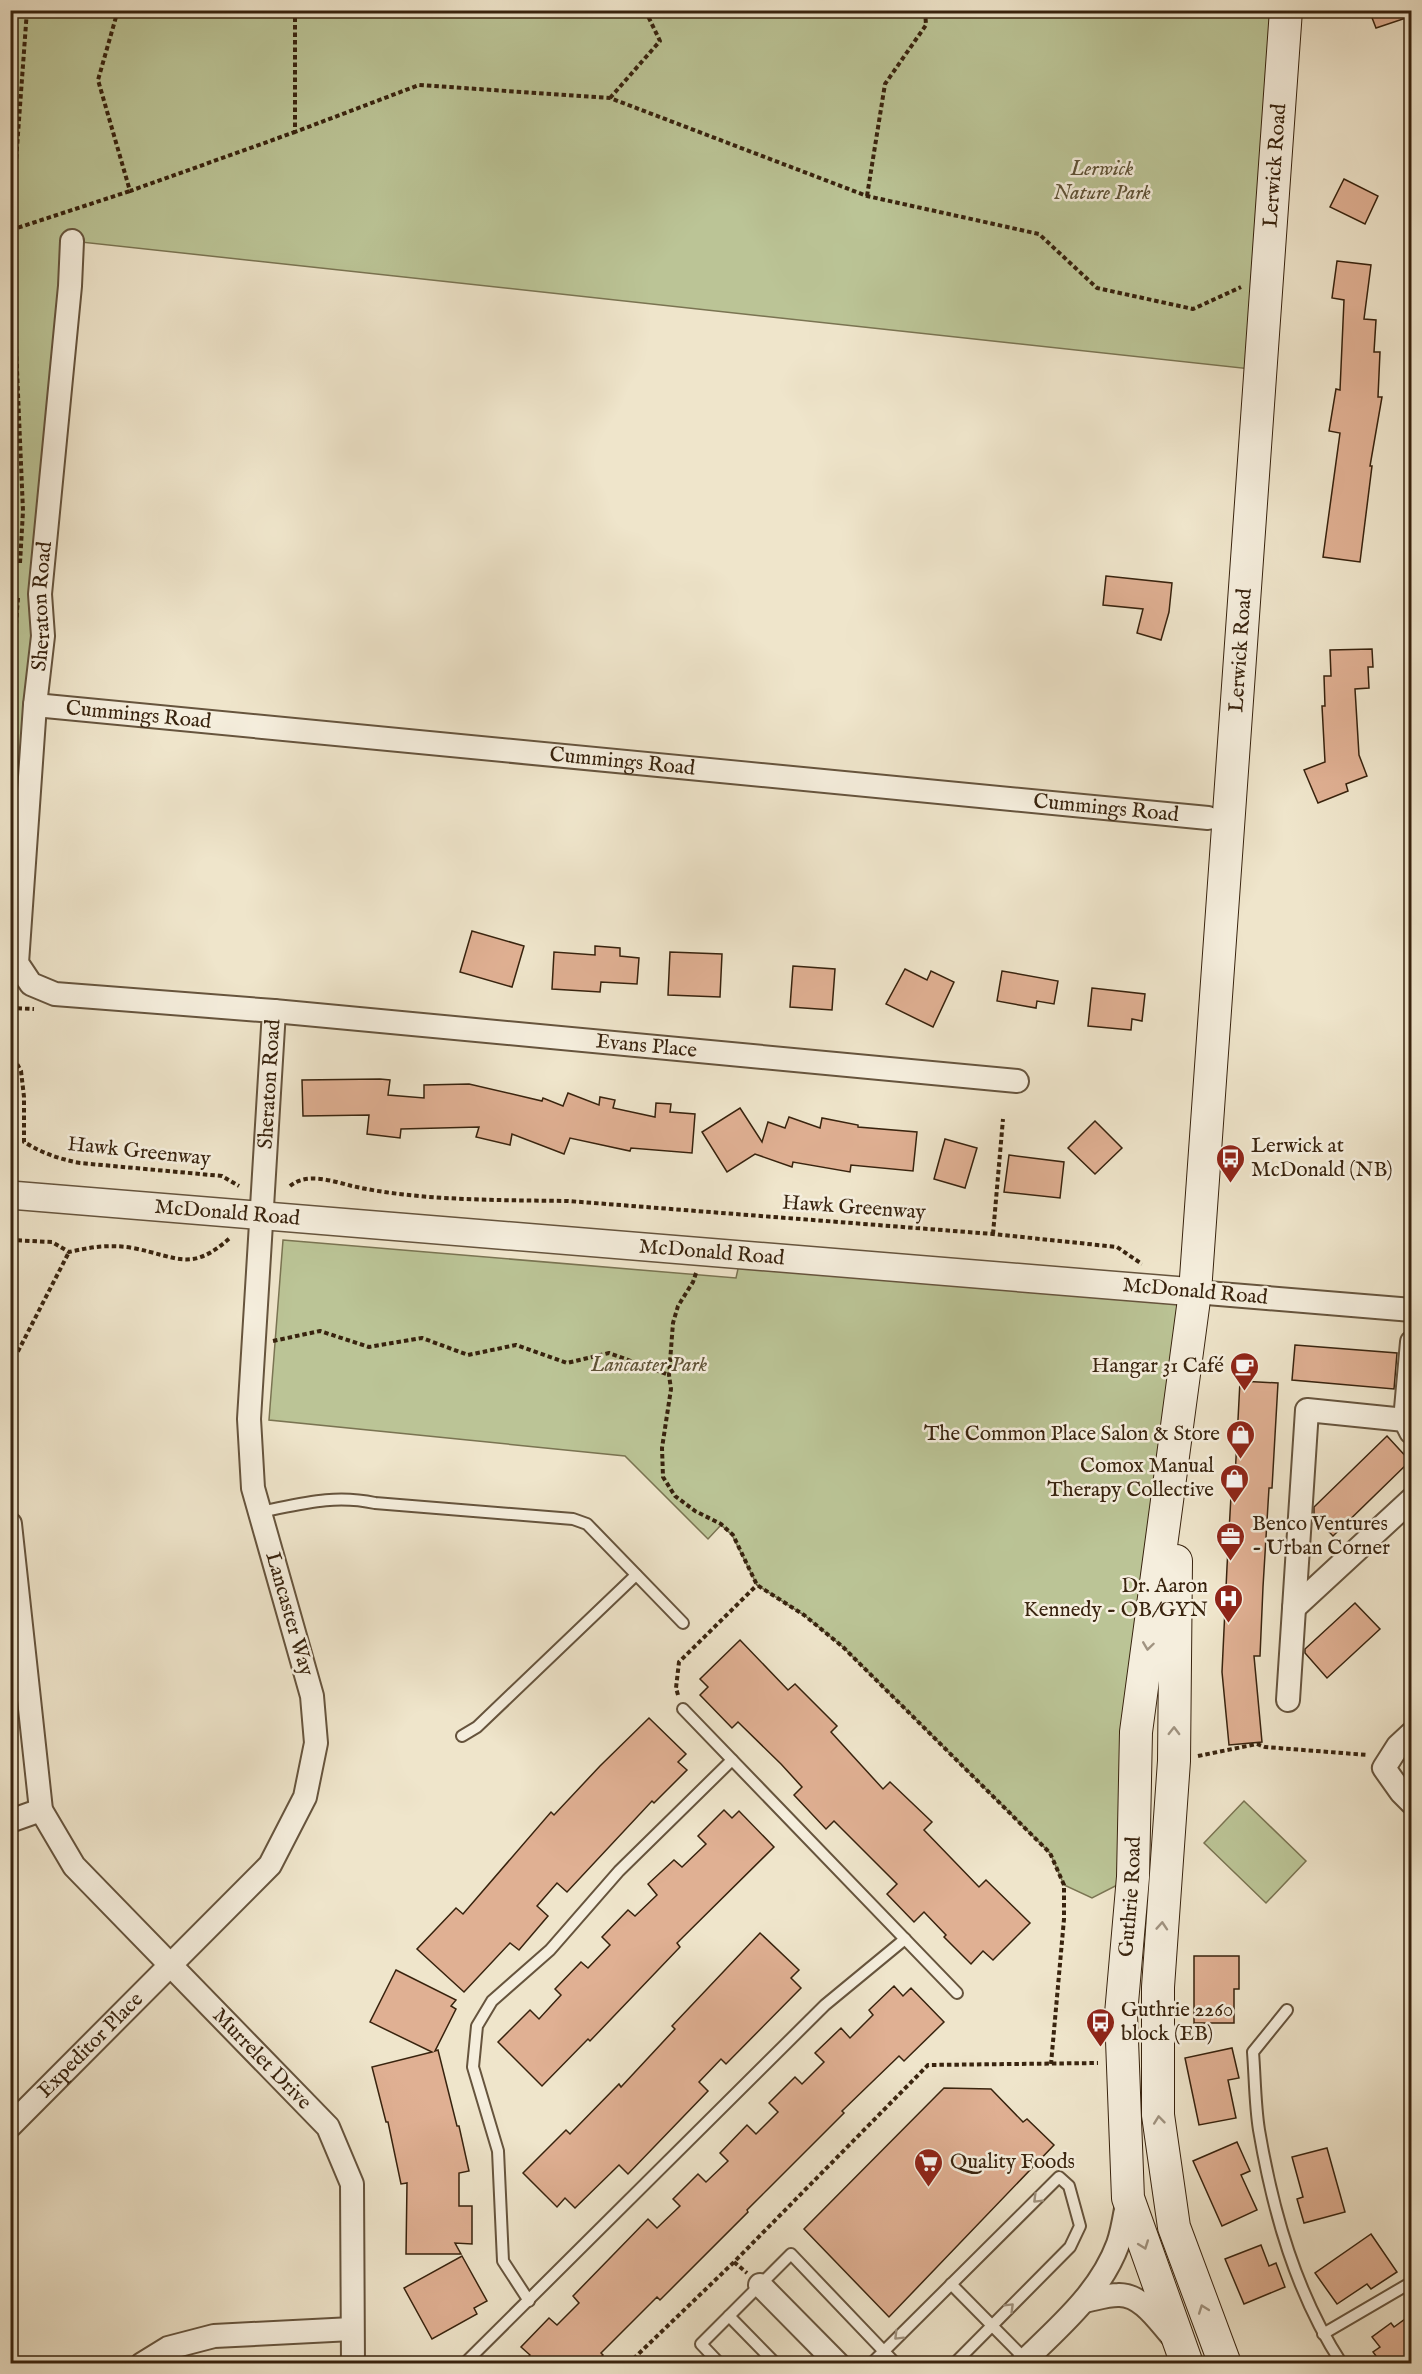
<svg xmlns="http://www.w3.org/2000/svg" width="1422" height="2374" font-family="'IM FELL English',serif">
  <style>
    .green { fill: #bbc496; stroke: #7a7452; stroke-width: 1.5 }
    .building { fill: #e0b093; stroke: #38230e; stroke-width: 1.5 }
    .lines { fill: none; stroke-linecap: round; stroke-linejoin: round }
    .service-casing { stroke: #66543d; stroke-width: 14 }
    .minor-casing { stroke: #66543d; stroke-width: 26 }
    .tertiary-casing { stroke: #66543d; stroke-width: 30 }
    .secondary-casing { stroke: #38230e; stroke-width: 34 }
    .path { stroke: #38230e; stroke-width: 4; stroke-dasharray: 4.5 3; stroke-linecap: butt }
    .service { stroke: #f5eedd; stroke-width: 10 }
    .minor { stroke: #f5eedd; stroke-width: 22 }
    .tertiary { stroke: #f5eedd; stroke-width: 27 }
    .secondary { stroke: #f5eedd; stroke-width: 32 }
    .oneway { stroke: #a09380 }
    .labels { text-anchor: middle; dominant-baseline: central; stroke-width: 5; stroke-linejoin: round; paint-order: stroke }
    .street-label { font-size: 21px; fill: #38230e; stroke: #f5eedd }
    .park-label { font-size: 21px; font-style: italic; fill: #5f5337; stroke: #f5eedd }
    .poi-label { font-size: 21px; fill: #38230e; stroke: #f5eedd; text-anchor: start }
  </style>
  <rect width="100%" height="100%" fill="#efe5cb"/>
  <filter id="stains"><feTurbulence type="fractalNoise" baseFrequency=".00333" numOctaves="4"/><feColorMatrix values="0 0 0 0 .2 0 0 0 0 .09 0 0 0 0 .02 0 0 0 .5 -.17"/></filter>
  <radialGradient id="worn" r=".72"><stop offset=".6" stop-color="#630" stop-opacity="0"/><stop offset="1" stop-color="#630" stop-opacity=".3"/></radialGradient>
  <g class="green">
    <path d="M11,11H1285L1260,370L72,241L11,840Z"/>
    <path d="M283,1240L736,1278L741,1255L1195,1292L1133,1877L1092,1898L1064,1885L1050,1853L843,1647L804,1615L757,1585L732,1535L721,1525L708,1539L625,1456L269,1420Z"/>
    <path d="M1244,1801L1306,1861L1266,1903L1204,1843Z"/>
  </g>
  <g class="building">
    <path d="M1369,10H1412V16L1376,28Z"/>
    <path d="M1344,179L1378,196L1365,224L1330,207Z"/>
    <path d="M1337,261L1371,265L1364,319L1376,320L1374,352H1380L1378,397H1382L1370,466H1372L1360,562L1323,557L1340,433L1329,431L1336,389L1340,390L1344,300L1332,298Z"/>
    <path d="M1106,576L1172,583L1169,612L1161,640L1137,633L1143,609L1103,605Z"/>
    <path d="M1372,649L1373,667H1368L1369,688L1355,689L1359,755L1367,776L1346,784L1348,791L1318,803L1304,770L1325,762L1322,706H1325L1324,676H1331L1330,650Z"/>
    <path d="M472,931L524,946L512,987L460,972Z"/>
    <path d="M595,946L620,948V956L639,958L637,984L601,982L600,992L552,989L554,952L595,955Z"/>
    <path d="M670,952L722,954L720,997L668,995Z"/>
    <path d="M793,966L835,969L832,1010L790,1007Z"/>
    <path d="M905,969L927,980L931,971L954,982L933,1027L886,1004Z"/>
    <path d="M1002,971L1058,981L1054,1004L1037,1001L1036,1008L997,1001Z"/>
    <path d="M1092,988L1145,994L1142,1021L1132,1019L1131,1030L1088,1026Z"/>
    <path d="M380,1079L390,1080L388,1095L424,1098V1085L469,1084L542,1101L543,1098L563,1106L568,1093L599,1105L600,1097L615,1100L613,1108L655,1117L656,1103L671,1104L670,1112L695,1114L692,1153L631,1148L630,1151L570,1138L564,1154L512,1134L510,1145L476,1137L479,1127L401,1129L400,1138L367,1134L369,1115L303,1116L302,1080Z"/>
    <path d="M740,1108L762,1142L768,1122L785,1128L789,1117L820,1128L822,1118L858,1125V1127L917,1132L913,1171L851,1165L850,1172L793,1162L792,1167L755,1154L727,1172L702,1132Z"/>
    <path d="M1095,1121L1122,1148L1095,1174L1068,1148Z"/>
    <path d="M945,1139L977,1148L965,1188L934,1179Z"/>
    <path d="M1009,1155L1064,1162L1060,1198L1004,1192Z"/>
    <path d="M1295,1345L1397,1353L1394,1389L1292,1380Z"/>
    <path d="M1240,1381L1278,1383L1272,1488H1269L1263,1587L1260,1656H1254L1262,1742L1229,1745L1222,1672L1227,1567L1231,1496L1234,1497Z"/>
    <path d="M1387,1436L1410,1461L1333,1536L1314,1516V1507Z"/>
    <path d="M1355,1603L1380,1629L1327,1678L1305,1653V1649Z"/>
    <path d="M740,1640L788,1690L795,1684L837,1726L831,1732L883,1789L890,1782L932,1822L924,1830L979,1887L986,1880L1030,1923L993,1960L983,1951L971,1964L944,1937L946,1935L924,1912L914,1922L887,1894L897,1884L834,1821L826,1829L794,1795L802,1787L781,1764L738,1722L732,1728L700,1695L708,1687L700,1679Z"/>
    <path d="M649,1718L686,1754L678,1762L687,1770L654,1803L652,1801L567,1892L557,1883L537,1906L548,1916L519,1950L510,1943L464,1992L417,1949L456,1908L463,1914L551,1812L554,1815L600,1766Z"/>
    <path d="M724,1810L732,1818L739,1811L774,1847L677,1943L680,1947L590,2041L588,2039L542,2086L498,2042L530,2010L539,2019L561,1995L555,1989L581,1962L588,1968L610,1945L602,1937L628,1910L635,1916L657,1895L648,1884L674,1860L682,1867L706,1844L698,1836Z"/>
    <path d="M760,1933L799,1970L791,1978L801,1988L726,2064L721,2059L699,2082L708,2091L628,2174L619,2165L575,2208L565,2198L557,2207L523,2173L566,2130L570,2134L619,2084L621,2087L675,2029L672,2026Z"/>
    <path d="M1194,1956H1239V1989H1234V2023H1194Z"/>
    <path d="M396,1970L456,2000L451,2006L456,2009L435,2051L438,2050L457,2126H459L469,2171L459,2173V2206H472V2244L455,2243L461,2254H406L407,2183L401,2184L388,2122H386L372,2067L432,2052L370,2022Z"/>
    <path d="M894,1986L903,1996L911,1988L944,2022L904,2061L899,2056L842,2111L844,2113L747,2210L748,2212L660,2300L657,2297L601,2353L603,2355L594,2364H522L530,2355L521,2347L549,2318L557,2325L579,2303L573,2296L648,2219L657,2228L680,2206L673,2199L698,2174L706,2182L728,2161L720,2153L747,2125L756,2134L778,2112L769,2103L795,2077L802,2084L824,2062L815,2053L841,2028L850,2038L873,2015L869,2010Z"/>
    <path d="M1232,2048L1239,2078L1228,2080L1236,2118L1199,2125L1185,2058Z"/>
    <path d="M944,2088L991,2089L1023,2122L1027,2119L1054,2145L889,2317L804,2229Z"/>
    <path d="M1237,2142L1250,2171L1241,2175L1257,2210L1222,2226L1193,2161Z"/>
    <path d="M1327,2148L1345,2212L1304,2223L1297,2199L1303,2197L1292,2157Z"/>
    <path d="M1371,2234L1397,2272L1371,2289L1367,2284L1337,2304L1315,2273Z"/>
    <path d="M1261,2245L1269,2266L1276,2263L1285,2287L1244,2304L1225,2259Z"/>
    <path d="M462,2256L487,2301L474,2308L477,2314L432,2339L404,2288Z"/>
    <path d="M1412,2314V2364H1382L1373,2352L1380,2347L1372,2337L1391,2323L1394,2327Z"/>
  </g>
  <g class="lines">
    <defs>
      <g id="service">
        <path d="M260,1512C301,1504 333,1494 375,1503L573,1519L587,1524L683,1623"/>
        <path d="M683,1709L957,1993"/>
        <path d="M462,1736L477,1727L636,1575"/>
        <path d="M1287,2010L1253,2052C1255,2078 1255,2105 1259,2130C1273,2212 1296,2294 1342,2364"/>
        <path d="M951,2284L1027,2361"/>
        <path d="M529,2301L503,2261L498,2151L473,2067L477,2026L492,2001L550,1950L619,1871L732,1760"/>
        <path d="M729,2316L776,2364"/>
        <path d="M1323,2334L1412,2282"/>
        <path d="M464,2364L825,2005L905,1939"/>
        <path d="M720,2364L701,2344L791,2254L896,2364"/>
        <path d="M871,2364L1059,2177L1069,2186L1080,2226L1070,2247L954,2364"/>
      </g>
      <g id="minor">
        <path id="s1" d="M35,705L1208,818"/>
        <path id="s2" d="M274,1011L1017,1081"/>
        <path d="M1195,1292L1412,1310"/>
        <path d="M1411,1432L1405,1420L1412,1342"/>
        <path id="s3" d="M10,1524L41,1810L74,1866L328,2127L352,2184L353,2364"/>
        <path d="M1294,1608L1412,1499"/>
        <path d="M1288,1700L1307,1410L1405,1420"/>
        <path d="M1412,1733L1398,1746L1384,1768L1401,1792L1412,1803"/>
        <path d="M10,1821L41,1810"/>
        <path id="s4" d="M10,2126L270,1865L305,1797L316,1743L312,1696L253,1488L249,1419L274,1011L55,994L31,984L17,963L35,705L43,636L40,594L70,286L72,241"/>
        <path d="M760,2285L838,2364"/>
        <path d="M1084,2301C1095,2299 1107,2295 1118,2295C1141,2294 1158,2320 1171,2335"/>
        <path d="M142,2364L168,2348L214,2336L352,2329"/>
        <path d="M1021,2364C1058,2328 1100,2293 1118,2244C1123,2230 1125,2213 1128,2198"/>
      </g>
      <g id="tertiary">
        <path id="s5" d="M10,1195L1195,1292"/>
      </g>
      <g id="secondary">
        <path d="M1176,1561L1174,1761L1158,1987V2115L1174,2227L1225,2364"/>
        <path id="s6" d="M1187,2364L1128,2198L1121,2014L1133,1877L1136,1732L1195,1292L1286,10"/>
      </g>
    </defs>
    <use href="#service" class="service-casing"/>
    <use href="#minor" class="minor-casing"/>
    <use href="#tertiary" class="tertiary-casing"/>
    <use href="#secondary" class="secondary-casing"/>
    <g class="path">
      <path d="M118,10L98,80L130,191L295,132"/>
      <path d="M295,10V132L419,85L610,98L867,196L1039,234L1097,288L1193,309L1241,287"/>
      <path d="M610,98L660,41L645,10"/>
      <path d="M867,196L885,84L926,25L925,10"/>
      <path d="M11,230L130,191"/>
      <path d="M20,563L23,511L11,230L27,10"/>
      <path d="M10,707L18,597"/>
      <path d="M10,1008L34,1009"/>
      <path d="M10,1051L21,1071L24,1097V1142C42,1153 59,1159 80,1163L222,1176L239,1186"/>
      <path d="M290,1186C307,1172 332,1181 352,1186C418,1201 500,1200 568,1201L993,1234L1117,1247L1142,1264"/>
      <path d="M993,1234L1003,1119"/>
      <path d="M10,1240L52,1242L69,1252C91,1247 110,1244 133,1248C179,1257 191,1273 231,1237"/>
      <path d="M696,1273L693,1282L678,1306L673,1323L669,1375L671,1389L662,1448L663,1477L675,1496L695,1511L721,1524L733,1535L757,1585L804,1615L843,1647L1050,1853L1064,1885V1919L1051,2064"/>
      <path d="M273,1341L320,1331L369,1347L422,1338L468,1355L516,1345L567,1363L609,1353L669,1375"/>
      <path d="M11,1365L69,1252"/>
      <path d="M678,1695L676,1688L679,1662L757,1585"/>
      <path d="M1198,1756L1257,1744L1265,1747L1368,1755"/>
      <path d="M734,2262L747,2273"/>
      <path d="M628,2364L734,2262L928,2065L1098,2063"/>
    </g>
    <use href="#service" class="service"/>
    <use href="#minor" class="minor"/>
    <use href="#tertiary" class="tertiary"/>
    <use href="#secondary" class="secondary"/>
  </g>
  <defs><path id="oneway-chevron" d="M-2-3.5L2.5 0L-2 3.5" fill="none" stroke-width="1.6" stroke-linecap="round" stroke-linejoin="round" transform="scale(1.5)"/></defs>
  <g class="oneway">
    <use href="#oneway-chevron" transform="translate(1148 1646) rotate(98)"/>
    <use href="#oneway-chevron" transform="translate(1174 1731) rotate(-89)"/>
    <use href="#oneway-chevron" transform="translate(1162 1926) rotate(-86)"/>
    <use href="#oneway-chevron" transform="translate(1159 2120) rotate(-96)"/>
    <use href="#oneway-chevron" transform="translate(1037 2199) rotate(135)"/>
    <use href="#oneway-chevron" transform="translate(1144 2245) rotate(70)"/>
    <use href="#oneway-chevron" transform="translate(1010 2307) rotate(-45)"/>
    <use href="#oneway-chevron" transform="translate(1203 2309) rotate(-110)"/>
    <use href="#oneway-chevron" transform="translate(898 2336) rotate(135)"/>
  </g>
  <defs>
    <symbol id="bus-pin" viewBox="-11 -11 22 30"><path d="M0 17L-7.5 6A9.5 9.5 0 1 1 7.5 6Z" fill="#8f2418" stroke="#f5eedd"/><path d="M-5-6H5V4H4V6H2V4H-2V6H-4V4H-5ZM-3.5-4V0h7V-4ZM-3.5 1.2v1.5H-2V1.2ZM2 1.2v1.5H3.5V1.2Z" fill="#fff"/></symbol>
    <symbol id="cafe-pin" viewBox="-11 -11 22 30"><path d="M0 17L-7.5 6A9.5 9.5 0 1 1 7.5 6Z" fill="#8f2418" stroke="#f5eedd"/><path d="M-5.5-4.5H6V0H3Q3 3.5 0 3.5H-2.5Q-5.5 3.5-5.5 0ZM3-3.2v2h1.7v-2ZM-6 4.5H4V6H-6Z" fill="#fff"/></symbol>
    <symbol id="shop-pin" viewBox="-11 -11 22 30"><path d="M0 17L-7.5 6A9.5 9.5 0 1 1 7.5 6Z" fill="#8f2418" stroke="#f5eedd"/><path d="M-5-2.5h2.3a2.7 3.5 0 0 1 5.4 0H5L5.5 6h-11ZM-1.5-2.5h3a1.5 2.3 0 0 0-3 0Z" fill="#fff"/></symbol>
    <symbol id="office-pin" viewBox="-11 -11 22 30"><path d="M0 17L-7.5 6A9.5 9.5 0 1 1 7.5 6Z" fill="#8f2418" stroke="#f5eedd"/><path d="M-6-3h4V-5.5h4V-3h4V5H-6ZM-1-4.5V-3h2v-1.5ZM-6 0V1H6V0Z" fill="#fff"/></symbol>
    <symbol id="hospital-pin" viewBox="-11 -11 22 30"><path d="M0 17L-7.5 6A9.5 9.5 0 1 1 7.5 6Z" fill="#8f2418" stroke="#f5eedd"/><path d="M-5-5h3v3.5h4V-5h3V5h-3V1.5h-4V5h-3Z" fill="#fff"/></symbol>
    <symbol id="supermarket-pin" viewBox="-11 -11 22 30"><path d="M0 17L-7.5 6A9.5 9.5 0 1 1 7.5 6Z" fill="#8f2418" stroke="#f5eedd"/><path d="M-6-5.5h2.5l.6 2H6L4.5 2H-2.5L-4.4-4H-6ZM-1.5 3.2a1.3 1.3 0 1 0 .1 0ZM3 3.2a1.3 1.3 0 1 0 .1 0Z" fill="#fff"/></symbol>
  </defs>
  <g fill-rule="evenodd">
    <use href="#bus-pin" x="1214" y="1142" width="33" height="45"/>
    <use href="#cafe-pin" x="1228" y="1350" width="33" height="45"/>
    <use href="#shop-pin" x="1224" y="1418" width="33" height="45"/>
    <use href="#shop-pin" x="1218" y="1462" width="33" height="45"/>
    <use href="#office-pin" x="1214" y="1520" width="33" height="45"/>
    <use href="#hospital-pin" x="1212" y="1582" width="33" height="45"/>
    <use href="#bus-pin" x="1084" y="2006" width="33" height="45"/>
    <use href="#supermarket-pin" x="912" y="2146" width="33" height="45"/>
  </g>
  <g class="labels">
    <g class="street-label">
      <text stroke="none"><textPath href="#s6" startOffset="2216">Lerwick Road</textPath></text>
      <text stroke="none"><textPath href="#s4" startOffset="1870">Sheraton Road</textPath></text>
      <text stroke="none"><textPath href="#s6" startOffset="1730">Lerwick Road</textPath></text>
      <text stroke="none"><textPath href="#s1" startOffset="104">Cummings Road</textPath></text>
      <text stroke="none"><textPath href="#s1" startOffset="590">Cummings Road</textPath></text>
      <text stroke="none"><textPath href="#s1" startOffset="1076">Cummings Road</textPath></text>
      <text stroke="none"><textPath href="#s2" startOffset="374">Evans Place</textPath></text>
      <text stroke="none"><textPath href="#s4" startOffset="1168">Sheraton Road</textPath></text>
      <text transform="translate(139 1152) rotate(6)">Hawk Greenway</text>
      <text transform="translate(854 1208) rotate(4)">Hawk Greenway</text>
      <text stroke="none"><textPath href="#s5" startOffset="218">McDonald Road</textPath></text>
      <text stroke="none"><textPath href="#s5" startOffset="704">McDonald Road</textPath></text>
      <text transform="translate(1195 1292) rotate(5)">McDonald Road</text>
      <text transform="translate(289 1614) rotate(74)">Lancaster Way</text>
      <text stroke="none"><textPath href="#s6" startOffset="478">Guthrie Road</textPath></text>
      <text stroke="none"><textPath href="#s4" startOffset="114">Expeditor Place</textPath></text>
      <text stroke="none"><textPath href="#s3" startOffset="622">Murrelet Drive</textPath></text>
    </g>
    <g class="park-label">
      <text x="1102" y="169">Lerwick<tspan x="1102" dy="24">Nature Park</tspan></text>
      <text x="649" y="1365">Lancaster Park</text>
    </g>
    <g class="poi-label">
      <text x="1251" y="1146">Lerwick at<tspan x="1251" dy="24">McDonald (NB)</tspan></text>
      <text x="1224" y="1366" text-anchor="end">Hangar 31 Café</text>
      <text x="1220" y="1434" text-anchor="end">The Common Place Salon &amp; Store</text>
      <text x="1214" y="1466" text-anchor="end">Comox Manual<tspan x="1214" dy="24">Therapy Collective</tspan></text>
      <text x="1252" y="1524">Benco Ventures<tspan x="1252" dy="24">- Urban Corner</tspan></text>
      <text x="1208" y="1586" text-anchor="end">Dr. Aaron<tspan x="1208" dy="24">Kennedy - OB/GYN</tspan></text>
      <text x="1121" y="2010">Guthrie 2260<tspan x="1121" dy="24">block (EB)</tspan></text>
      <text x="950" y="2162">Quality Foods</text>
    </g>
  </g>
  <rect width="1422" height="2374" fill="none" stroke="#efe5cb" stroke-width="36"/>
  <rect x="12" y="12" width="1398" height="2350" fill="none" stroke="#38230e" stroke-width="3"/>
  <rect x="18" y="18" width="1386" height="2338" fill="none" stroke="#38230e" stroke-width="1.5"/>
  <rect width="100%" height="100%" filter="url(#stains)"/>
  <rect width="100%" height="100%" fill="url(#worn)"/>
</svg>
